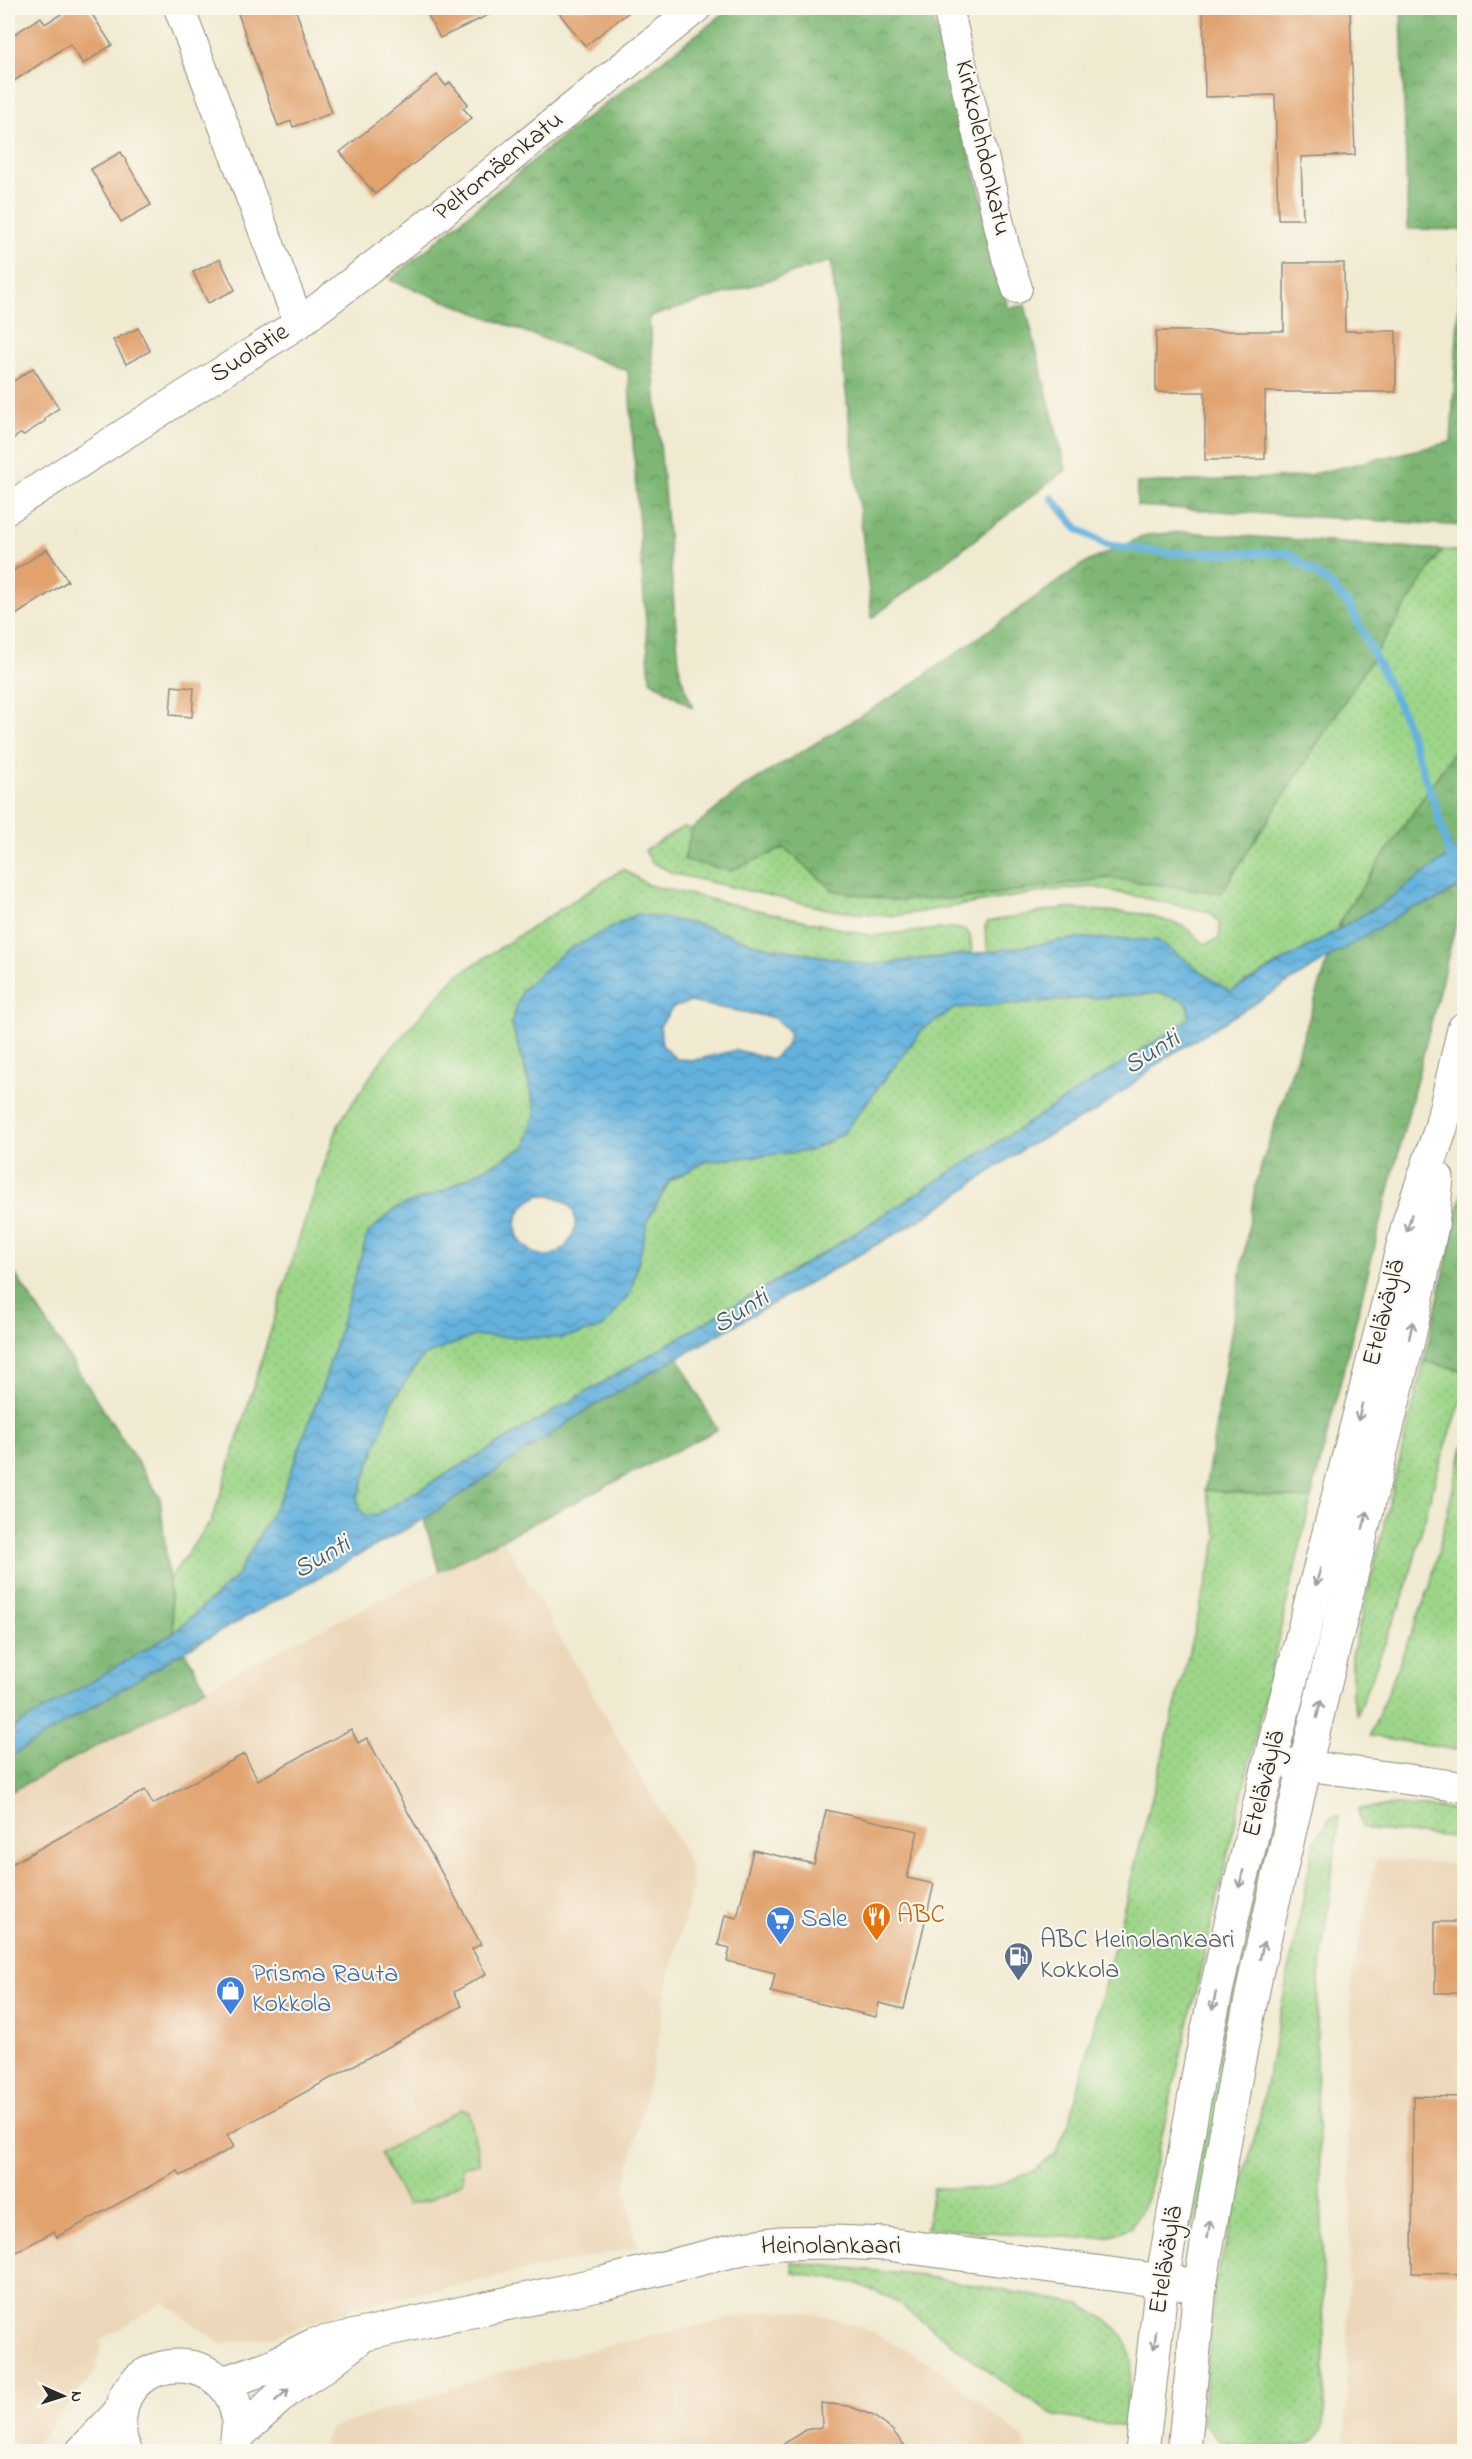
<svg xmlns="http://www.w3.org/2000/svg" width="1472" height="2459" font-family="'Indie Flower',sans-serif">
  <style>
    .built { fill: #ecd7ba }
    .grass { fill: url(#grass-dots); stroke: #64805a; stroke-width: 1.5 }
    .forest { fill: url(#forest-crowns); stroke: #547150; stroke-width: 1.5 }
    .water { fill: url(#water-waves); stroke: #486e84; stroke-width: 1.5; fill-rule: evenodd }
    .lines { fill: none; stroke-linecap: round; stroke-linejoin: round }
    .stream { stroke: #64b2de; stroke-width: 8 }
    .building { fill: #e1a26e }
    .minor-casing { stroke: #8e8a7e; stroke-width: 32 }
    .tertiary-casing { stroke: #8e8a7e; stroke-width: 35 }
    .trunk-casing { stroke: #8e8a7e; stroke-width: 35 }
    .minor { stroke: #fff; stroke-width: 30 }
    .tertiary { stroke: #fff; stroke-width: 33 }
    .trunk { stroke: #fff; stroke-width: 33 }
    .oneway { stroke: #a0a0a0 }
    .labels { text-anchor: middle; dominant-baseline: central; stroke-width: 4.5; stroke-linejoin: round; paint-order: stroke }
    .street-label { font-size: 26px; fill: #2b2b2b; stroke: #fbf7ec }
    .food-label { font-size: 26px; fill: #c56008; stroke: #fbf7ec; text-anchor: start }
    .shop-label { font-size: 26px; fill: #366cbe; stroke: #fbf7ec; text-anchor: start }
    .service-label { font-size: 26px; fill: #4e5e75; stroke: #fbf7ec; text-anchor: start }
    .water-label { font-size: 27px; font-style: italic; fill: #3f5a6a; stroke: #fbf7ec }
  </style>
  <defs>
    <pattern id="grass-dots" width="8" height="8" patternUnits="userSpaceOnUse" patternTransform="scale(1.5)"><rect width="8" height="8" fill="#9dd689"/><path d="M2 2h.1M6 6h.1" fill="none" stroke="#87b876" stroke-width="1.8" stroke-linecap="round"/></pattern>
    <pattern id="forest-crowns" width="20" height="18" patternUnits="userSpaceOnUse" patternTransform="scale(1.5)"><rect width="20" height="18" fill="#7eb775"/><path d="M2 6a3 3 0 1 1 6 0M12 15a3 3 0 1 1 6 0" fill="none" stroke="#679560"/></pattern>
    <pattern id="water-waves" width="16" height="10" patternUnits="userSpaceOnUse" patternTransform="scale(1.5)"><rect width="16" height="10" fill="#64b2de"/><path d="M0 5q4-4 8 0t8 0" fill="none" stroke="#5391b4"/></pattern>
  </defs>
  <rect width="100%" height="100%" fill="#fbf7ec"/>
  <filter id="ink" filterUnits="userSpaceOnUse"><feTurbulence type="fractalNoise" baseFrequency=".0167" numOctaves="2"/><feDisplacementMap in="SourceGraphic" scale="12" xChannelSelector="R" yChannelSelector="G"/><feConvolveMatrix kernelMatrix="1 2 1 2 8 2 1 2 1" color-interpolation-filters="sRGB"/></filter>
  <filter id="wash" filterUnits="userSpaceOnUse"><feTurbulence type="fractalNoise" baseFrequency=".008" numOctaves="4" result="noise"/><feDisplacementMap in="SourceGraphic" scale="24" xChannelSelector="R" yChannelSelector="G"/><feGaussianBlur stdDeviation="1.35" result="paint"/><feColorMatrix in="noise" values="0 0 0 0 0 0 0 0 0 0 0 0 0 0 0 0 0 1.4 0 .05"/><feComposite in="paint" operator="in"/></filter>
  <g filter="url(#wash)">
    <rect width="100%" height="100%" fill="#f0ead1"/>
    <g class="built">
      <path d="M503,1539L689,1860L692,1889L667,1986L661,2027L625,2186L637,2247L360,2306L272,2337L221,2344L164,2302L101,2340L97,2370L31,2451H25L8,2439V1793L259,1660Z"/>
      <path d="M1376,1859L1464,1864V2451L1345,2452L1351,2190L1345,2092L1353,1971Z"/>
      <path d="M769,2311L808,2312L861,2327L935,2366L1025,2440L1026,2451L318,2452L331,2428L499,2373L654,2335Z"/>
    </g>
    <g class="grass">
      <path d="M1442,550L1464,552V737L1342,917L1337,930L1230,992L1157,940L1080,938L988,952L985,928L987,922L1064,908L1144,914L1183,926L1205,944L1219,939L1220,924L1210,912L1093,887L1048,891L895,916L836,911L675,874L651,862L645,850L683,827L692,829L684,859L730,871L784,848L835,891L958,899L1109,878L1221,893Z"/>
      <path d="M623,869L648,885L872,936L950,928L964,929L970,935L972,953L870,965L759,945L693,923L511,1023L536,1110L526,1146L442,1192L396,1208L369,1233L324,1382L282,1495L236,1577L174,1633L169,1579L211,1521L220,1496L300,1235L339,1123L382,1059L456,976Z"/>
      <path d="M1160,993L1188,1002L1189,1018L1175,1029L832,1248L375,1516L363,1514L357,1499L393,1400L423,1356L474,1336L563,1338L631,1292L648,1219L670,1181L707,1161L809,1151L842,1135L923,1029L955,1008Z"/>
      <path d="M1424,1361L1464,1371V1393L1437,1472L1406,1590L1357,1714L1352,1697V1656Z"/>
      <path d="M1464,1443V1751L1370,1736L1430,1586Z"/>
      <path d="M1205,1490L1311,1499L1147,2199L1132,2227L1108,2237L1079,2238L927,2228L933,2188L987,2189L1032,2172L1055,2154L1070,2121L1218,1537Z"/>
      <path d="M1396,1805L1464,1810V1838L1371,1830L1362,1827L1358,1809Z"/>
      <path d="M1278,1808L1198,2216L1188,2233H1185L1245,1907L1274,1810Z"/>
      <path d="M1339,1816L1318,1988L1316,2065L1322,2220L1325,2413C1323,2422 1322,2432 1315,2439C1304,2452 1234,2448 1219,2439C1213,2435 1208,2428 1202,2423L1214,2287L1258,2125L1315,1839L1332,1817Z"/>
      <path d="M461,2109L469,2112L480,2163L462,2167L463,2181L429,2200L407,2205L380,2153Z"/>
      <path d="M792,2262L922,2276L1081,2304L1110,2322L1124,2337L1132,2359L1125,2427L1055,2416L1008,2386L892,2299L856,2283L793,2273Z"/>
    </g>
    <g class="forest">
      <path d="M731,8H930L984,207L1008,308L1025,305L1066,470L872,618L831,261L649,317L680,674L693,708L650,680L628,371L390,280L564,135Z"/>
      <path d="M1401,8H1464V526L1137,506V483L1300,477L1451,442L1463,230L1408,229Z"/>
      <path d="M1185,532L1442,550L1221,893L1109,878L958,899L893,900L835,891L784,848L730,871L684,860L692,829L742,788L905,689L1083,564L1146,535Z"/>
      <path d="M1464,737V879L1456,924L1311,1499L1205,1490L1256,1182L1342,917Z"/>
      <path d="M1464,1183V1371L1424,1361Z"/>
      <path d="M8,1263L160,1497L174,1633L206,1688L8,1793Z"/>
      <path d="M678,1357L717,1430L439,1571L424,1519L593,1406Z"/>
    </g>
    <path class="water" d="M1464,844V884L1435,901L1409,909L1167,1057L1098,1110L1026,1147L925,1217L593,1406L424,1519L188,1649L8,1758V1731L174,1633L236,1577L282,1495L324,1382L368,1233L396,1208L442,1192L526,1146L536,1110L523,1059L511,1023L522,990L564,952L637,914L693,923L759,945L870,965L988,952L1080,938L1157,940L1230,992L1382,904ZM1160,993L1188,1003L1189,1018L1175,1029L832,1248L375,1516L363,1514L357,1499L393,1400L423,1356L474,1336L563,1338L603,1328L631,1292L648,1220L670,1180L707,1161L809,1151L842,1135L923,1029L955,1008ZM689,1002L775,1018L790,1033L786,1046L773,1059L736,1050L695,1060L676,1059L662,1045L660,1026L672,1008ZM541,1195C607,1196 564,1285 525,1246C506,1227 520,1202 541,1195Z"/>
    <g class="lines">
      <path class="stream" d="M1052,498L1078,529L1107,545L1168,553H1288L1327,582L1350,606L1402,712L1435,805L1452,863"/>
    </g>
    <g id="blocks">
      <g class="building">
        <path d="M71,8H88L112,45L83,64L70,44L8,85V38L41,17L45,24Z"/>
        <path d="M236,8H295L332,113L293,127L291,121L278,126Z"/>
        <path d="M424,8H503L440,38Z"/>
        <path d="M555,8H634L585,46Z"/>
        <path d="M1203,8H1350L1355,155L1301,157L1303,219H1278L1275,95L1205,97Z"/>
        <path d="M437,75L446,86L450,82L468,104L463,108L472,118L375,194L340,152Z"/>
        <path d="M121,152L151,205L121,222L91,169Z"/>
        <path d="M220,259L235,290L208,303L193,272Z"/>
        <path d="M1284,263H1344L1345,331H1396V392H1265V459L1205,460V392H1156V331H1284Z"/>
        <path d="M138,328L150,351L126,364L113,340Z"/>
        <path d="M33,368L59,408L46,417L45,421L24,435L20,434L8,442V385Z"/>
        <path d="M47,549L68,581L8,620V574Z"/>
        <path d="M172,686L194,688L192,717L170,715Z"/>
        <path d="M351,1729L358,1743L367,1738L481,1944L472,1949L486,1974L454,1992L462,2006L227,2135L234,2147L181,2176L178,2171L57,2237L54,2231L8,2257V1866L145,1790L153,1804L244,1754L258,1780Z"/>
        <path d="M826,1810L918,1831L907,1878L934,1884L904,2009L879,2003L876,2017L771,1992L775,1973L727,1961L730,1948L718,1945L725,1915L737,1918L753,1850L814,1864Z"/>
        <rect x="1435" y="1922" width="29" height="71"/>
        <path d="M1413,2096L1464,2097V2274L1412,2273Z"/>
        <path d="M821,2403L848,2406L872,2415L892,2430L909,2451H773L805,2430L822,2427Z"/>
      </g>
    </g>
  </g>
  <g filter="url(#ink)">
    <use href="#blocks" fill-opacity="0" stroke="#8e8a7e" stroke-width="1.5"/>
    <g class="lines">
      <defs>
        <g id="minor">
          <path d="M179,8L299,323"/>
          <path d="M948,8L1007,258L1017,288"/>
          <path d="M8,508L299,323L423,228L696,8"/>
          <path d="M1280,1762L1464,1787"/>
        </g>
        <g id="tertiary">
          <path d="M223,2383L272,2366L314,2345L603,2283L743,2248L779,2243L833,2242L887,2244L1200,2286"/>
          <path d="M239,2434L286,2391L324,2366L358,2339"/>
          <path d="M82,2452L121,2411"/>
          <path d="M126,2452C119,2441 119,2428 120,2416C128,2339 263,2351 234,2452"/>
        </g>
        <g id="trunk">
          <path d="M1142,2452L1162,2281L1201,2061L1231,1923L1270,1761L1410,1219L1441,1128L1464,1029"/>
          <path d="M1184,2452L1200,2286L1237,2069L1257,1970L1305,1766L1410,1332L1432,1225L1437,1178"/>
        </g>
      </defs>
      <use href="#minor" class="minor-casing"/>
      <use href="#tertiary" class="tertiary-casing"/>
      <use href="#trunk" class="trunk-casing"/>
      <use href="#minor" class="minor"/>
      <use href="#tertiary" class="tertiary"/>
      <use href="#trunk" class="trunk"/>
    </g>
    <defs><path id="oneway-shaft" d="M-6 0H5M1.5-3L5.5 0L1.5 3" fill="none" stroke-width="1.6" stroke-linecap="round" stroke-linejoin="round" transform="scale(1.5)"/></defs>
    <g class="oneway">
      <use href="#oneway-shaft" transform="translate(1409 1223) rotate(106)"/>
      <use href="#oneway-shaft" transform="translate(1411 1330) rotate(-78)"/>
      <use href="#oneway-shaft" transform="translate(1360 1412) rotate(104)"/>
      <use href="#oneway-shaft" transform="translate(1365 1520) rotate(-76)"/>
      <use href="#oneway-shaft" transform="translate(1318 1577) rotate(105)"/>
      <use href="#oneway-shaft" transform="translate(1319 1709) rotate(-76)"/>
      <use href="#oneway-shaft" transform="translate(1241 1879) rotate(104)"/>
      <use href="#oneway-shaft" transform="translate(1262 1950) rotate(-77)"/>
      <use href="#oneway-shaft" transform="translate(1214 2001) rotate(102)"/>
      <use href="#oneway-shaft" transform="translate(1209 2229) rotate(-80)"/>
      <use href="#oneway-shaft" transform="translate(1155 2340) rotate(97)"/>
      <use href="#oneway-shaft" transform="translate(282 2395) rotate(-40)"/>
    </g>
  </g>
  <defs>
    <symbol id="restaurant-pin" viewBox="-11 -11 22 30"><path d="M0 17L-7.5 6A9.5 9.5 0 1 1 7.5 6Z" fill="#e8710a" stroke="#fbf7ec"/><path d="M-5-6h1v4h1v-4h1v4h1v-4h1v5L-1.5 .5V6h-2V.5L-5-1ZM5-6V6H3V1.5H1.5Q1.5-4 5-6Z" fill="#fff"/></symbol>
    <symbol id="supermarket-pin" viewBox="-11 -11 22 30"><path d="M0 17L-7.5 6A9.5 9.5 0 1 1 7.5 6Z" fill="#3f7fe0" stroke="#fbf7ec"/><path d="M-6-5.5h2.5l.6 2H6L4.5 2H-2.5L-4.4-4H-6ZM-1.5 3.2a1.3 1.3 0 1 0 .1 0ZM3 3.2a1.3 1.3 0 1 0 .1 0Z" fill="#fff"/></symbol>
    <symbol id="fuel-pin" viewBox="-11 -11 22 30"><path d="M0 17L-7.5 6A9.5 9.5 0 1 1 7.5 6Z" fill="#5c6f8a" stroke="#fbf7ec"/><path d="M-5.5-6h7V0h2V4h1.3V-2.5L3-4.5l.8-.8L6-3V5H2.5V1h-1V6h-7ZM-4.2-4.7v3.2H.2V-4.7Z" fill="#fff"/></symbol>
    <symbol id="shop-pin" viewBox="-11 -11 22 30"><path d="M0 17L-7.5 6A9.5 9.5 0 1 1 7.5 6Z" fill="#3f7fe0" stroke="#fbf7ec"/><path d="M-5-2.5h2.3a2.7 3.5 0 0 1 5.4 0H5L5.5 6h-11ZM-1.5-2.5h3a1.5 2.3 0 0 0-3 0Z" fill="#fff"/></symbol>
  </defs>
  <g fill-rule="evenodd">
    <use href="#restaurant-pin" x="860" y="1900" width="33" height="45"/>
    <use href="#supermarket-pin" x="764" y="1904" width="33" height="45"/>
    <use href="#fuel-pin" x="1002" y="1940" width="33" height="45"/>
    <use href="#shop-pin" x="214" y="1974" width="33" height="45"/>
  </g>
  <g class="labels">
    <g class="street-label">
      <text transform="translate(982 148) rotate(77)">Kirkkolehdonkatu</text>
      <text transform="translate(499 167) rotate(-39)">Peltomäenkatu</text>
      <text transform="translate(250 354) rotate(-33)">Suolatie</text>
      <text transform="translate(1385 1313) rotate(-76)">Eteläväylä</text>
      <text transform="translate(1265 1784) rotate(-76)">Eteläväylä</text>
      <text x="831" y="2247">Heinolankaari</text>
      <text transform="translate(1167 2260) rotate(-81)">Eteläväylä</text>
    </g>
    <g class="food-label">
      <text x="897" y="1916">ABC</text>
    </g>
    <g class="shop-label">
      <text x="801" y="1920">Sale</text>
      <text x="252" y="1975">Prisma Rauta<tspan x="252" dy="30">Kokkola</tspan></text>
    </g>
    <g class="service-label">
      <text x="1040" y="1941">ABC Heinolankaari<tspan x="1040" dy="30">Kokkola</tspan></text>
    </g>
    <g class="water-label">
      <text transform="translate(1152 1053) rotate(-32)">Sunti</text>
      <text transform="translate(741 1312) rotate(-32)">Sunti</text>
      <text transform="translate(322 1558) rotate(-30)">Sunti</text>
    </g>
  </g>
  <rect width="1472" height="2459" fill="none" stroke="#fbf7ec" stroke-width="30"/>
  <g transform="translate(63 2396) rotate(93)" stroke="#fbf7ec" stroke-width="4.5" paint-order="stroke">
  <path d="M0-4.5L10 22L0 15L-10 22Z" fill="#2b2b2b"/>
  <text y="-9" font-size="16" font-weight="bold" text-anchor="middle" fill="#2b2b2b">N</text>
  </g>
</svg>
